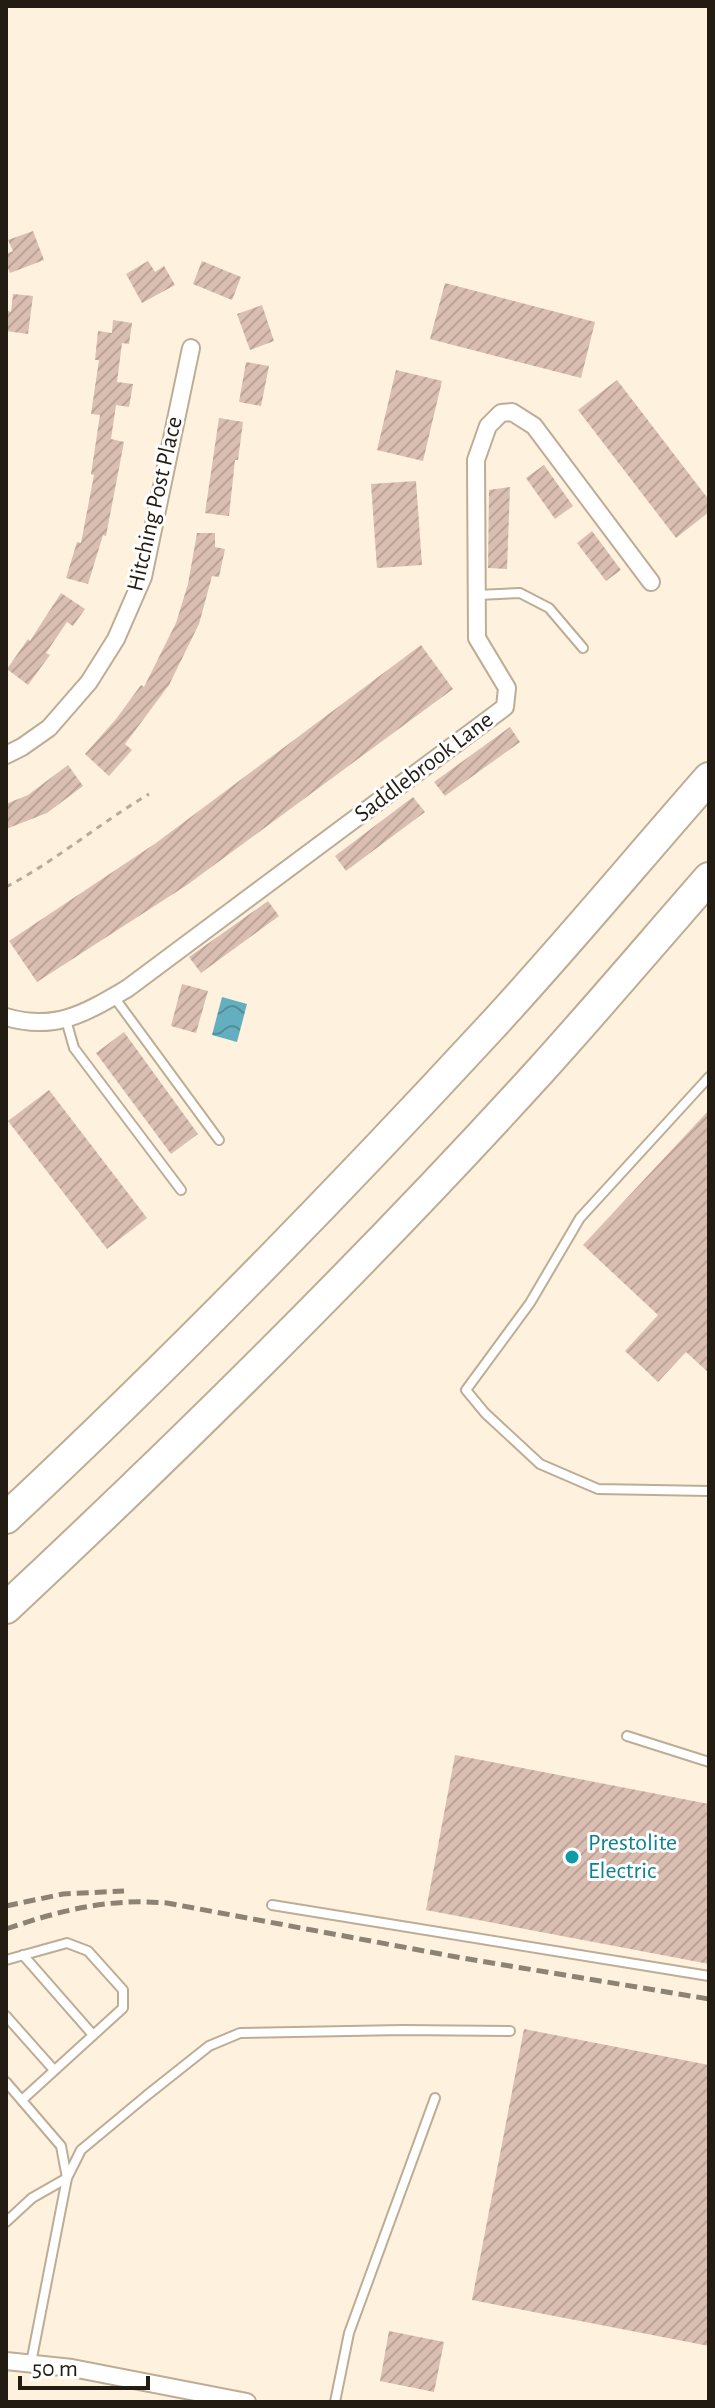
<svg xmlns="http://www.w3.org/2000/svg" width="715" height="2408" font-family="'Alegreya Sans',sans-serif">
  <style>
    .water { fill: url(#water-waves) }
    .building { fill: url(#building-hatch) }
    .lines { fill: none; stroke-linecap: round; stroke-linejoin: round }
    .lane-casing { stroke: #bdad96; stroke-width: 12 }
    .street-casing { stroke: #bdad96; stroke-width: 20 }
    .highway-casing { stroke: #bdad96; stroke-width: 34 }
    .path { stroke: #b6ac9b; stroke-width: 3; stroke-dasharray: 6 6; stroke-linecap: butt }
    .lane { stroke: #fff; stroke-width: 8 }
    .street { stroke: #fff; stroke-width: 16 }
    .highway { stroke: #fff; stroke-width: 30 }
    .rail { stroke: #8c8375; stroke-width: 5; stroke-dasharray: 12 6; stroke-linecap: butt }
    .culture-dot { fill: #0f9aa8; stroke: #fff; stroke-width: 3 }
    .labels { text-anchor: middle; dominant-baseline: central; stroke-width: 6; stroke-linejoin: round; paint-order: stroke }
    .street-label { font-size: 24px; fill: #221c13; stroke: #fff }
    .culture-label { font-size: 24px; fill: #0d838f; stroke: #fff; text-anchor: start }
  </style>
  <defs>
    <pattern id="water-waves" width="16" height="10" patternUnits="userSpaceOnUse" patternTransform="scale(2)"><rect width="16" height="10" fill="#64afbf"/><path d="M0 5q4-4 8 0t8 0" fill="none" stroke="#528e9a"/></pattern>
    <pattern id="building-hatch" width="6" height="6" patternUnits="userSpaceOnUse" patternTransform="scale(2)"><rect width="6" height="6" fill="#dabeb2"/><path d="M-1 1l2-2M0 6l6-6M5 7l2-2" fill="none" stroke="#bba398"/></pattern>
  </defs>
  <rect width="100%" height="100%" fill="#fef1dd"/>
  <path class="water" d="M222,997L247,1004L237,1042L212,1035Z"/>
  <g class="building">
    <path d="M33,231L44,260L10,273L6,264V254L13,251L8,240Z"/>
    <path d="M148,261L155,272L164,266L175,285L142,303L126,274Z"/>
    <path d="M202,261L241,277L232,300L193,284Z"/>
    <path d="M445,283L595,322L581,378L430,339Z"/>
    <path d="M13,294L33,296L28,334L6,331V310L11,312Z"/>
    <path d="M262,305L274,341L250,350L237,314Z"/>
    <path d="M113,320L132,323L129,344L122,343L117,382L133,384L129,407L116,405L111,439L124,442L106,536L103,535L88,584L66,578L77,542L81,543L94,475L91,474L100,415L91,414L99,360H95L98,331L112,333Z"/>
    <path d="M246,362L269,366L261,406L239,402Z"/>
    <path d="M396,370L442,381L423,461L377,450Z"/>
    <path d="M617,380L709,500V512L676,538L578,410Z"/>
    <path d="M219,418L243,422L238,460H235L229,516L205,513Z"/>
    <path d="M544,465L573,506L555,519L526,478Z"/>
    <path d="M416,481L422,565L377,568L371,484Z"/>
    <path d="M510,487L507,569L488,568L489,490Z"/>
    <path d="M592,531L621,570L606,581L577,543Z"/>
    <path d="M197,533H215V547L225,549L219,577L212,576L199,624L169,685L125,744L132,750L109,776L85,754L116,719L141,685L144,687L176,623L188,584Z"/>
    <path d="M61,593L85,609L73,626L67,622L46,653L50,655L28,685L7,669L28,639L30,641Z"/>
    <path d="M421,645L453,689L187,885L37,982L9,941L156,843Z"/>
    <path d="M510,727L520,742L445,796L434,782Z"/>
    <path d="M68,765L83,786L47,813L6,829V804L28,795Z"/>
    <path d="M413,797L425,812L346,871L335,856Z"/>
    <path d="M268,901L279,916L201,973L189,957Z"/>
    <path d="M182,984L208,991L196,1033L171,1026Z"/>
    <path d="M124,1032L198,1134L171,1154L96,1053Z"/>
    <path d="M49,1090L147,1218L107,1249L8,1121Z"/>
    <path d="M709,1110V1373L686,1352L658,1382L625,1351L658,1315L583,1245Z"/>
    <path d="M455,1755L709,1804V1964L426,1910Z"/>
    <path d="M524,2029L709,2065V2346L472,2300Z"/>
    <path d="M389,2331L444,2342L434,2392L380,2381Z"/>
  </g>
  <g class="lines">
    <defs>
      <g id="lane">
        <path d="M477,595L520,593L549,608L583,648"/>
        <path d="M114,997L219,1140"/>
        <path d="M66,1020L74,1048L181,1190"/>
        <path d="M709,1077L580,1218L530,1303L466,1390L485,1413L540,1464L598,1489L709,1491"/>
        <path d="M627,1736L709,1762"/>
        <path d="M272,1905L709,1976"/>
        <path d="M23,1955L93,2035"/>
        <path d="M6,1960L67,1943L88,1951L123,1990V2008L22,2100"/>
        <path d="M6,2016L54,2070"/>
        <path d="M6,2082L61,2146L67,2178L31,2363"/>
        <path d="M6,2222L32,2198L67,2178L81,2150L146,2096L209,2046L240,2033L402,2030L510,2031"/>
        <path d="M335,2402L349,2333L435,2098"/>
      </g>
      <g id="street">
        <path d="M6,755L22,747L49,728L89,682L116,639L143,577L191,348"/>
        <path d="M6,1017C56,1032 87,1012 128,988L505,707L507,688L477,638L476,460L488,426L501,413L512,412L534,426L651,582"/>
        <path d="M6,2361L72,2368L247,2402"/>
      </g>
      <g id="highway">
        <path d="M6,1518C174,1361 334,1197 490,1028C565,947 636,861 709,778"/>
        <path d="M6,1608C191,1435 371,1257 541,1070C598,1007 653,942 709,878"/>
      </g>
    </defs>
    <use href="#lane" class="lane-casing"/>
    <use href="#street" class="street-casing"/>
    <use href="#highway" class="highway-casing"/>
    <path class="path" d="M6,887C57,860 100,823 149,794"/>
    <use href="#lane" class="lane"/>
    <use href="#street" class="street"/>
    <use href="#highway" class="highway"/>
    <g class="rail">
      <path d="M6,1906L63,1894L124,1891"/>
      <path d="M6,1929C62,1910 108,1898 167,1903L462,1958L709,1999"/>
    </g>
  </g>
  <circle class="culture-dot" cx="572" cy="1857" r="8"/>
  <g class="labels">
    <g class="street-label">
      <text transform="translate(155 504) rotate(-77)">Hitching Post Place</text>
      <text transform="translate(424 767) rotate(-37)">Saddlebrook Lane</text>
    </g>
    <g class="culture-label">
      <text x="588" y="1843">Prestolite<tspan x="588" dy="28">Electric</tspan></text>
    </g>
  </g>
  <rect width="715" height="2408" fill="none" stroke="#221c13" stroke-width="16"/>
  <path d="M20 2376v12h128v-12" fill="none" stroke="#221c13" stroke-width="4"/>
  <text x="32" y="2376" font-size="24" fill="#221c13" stroke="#ffffff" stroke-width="6" paint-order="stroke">50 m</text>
</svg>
